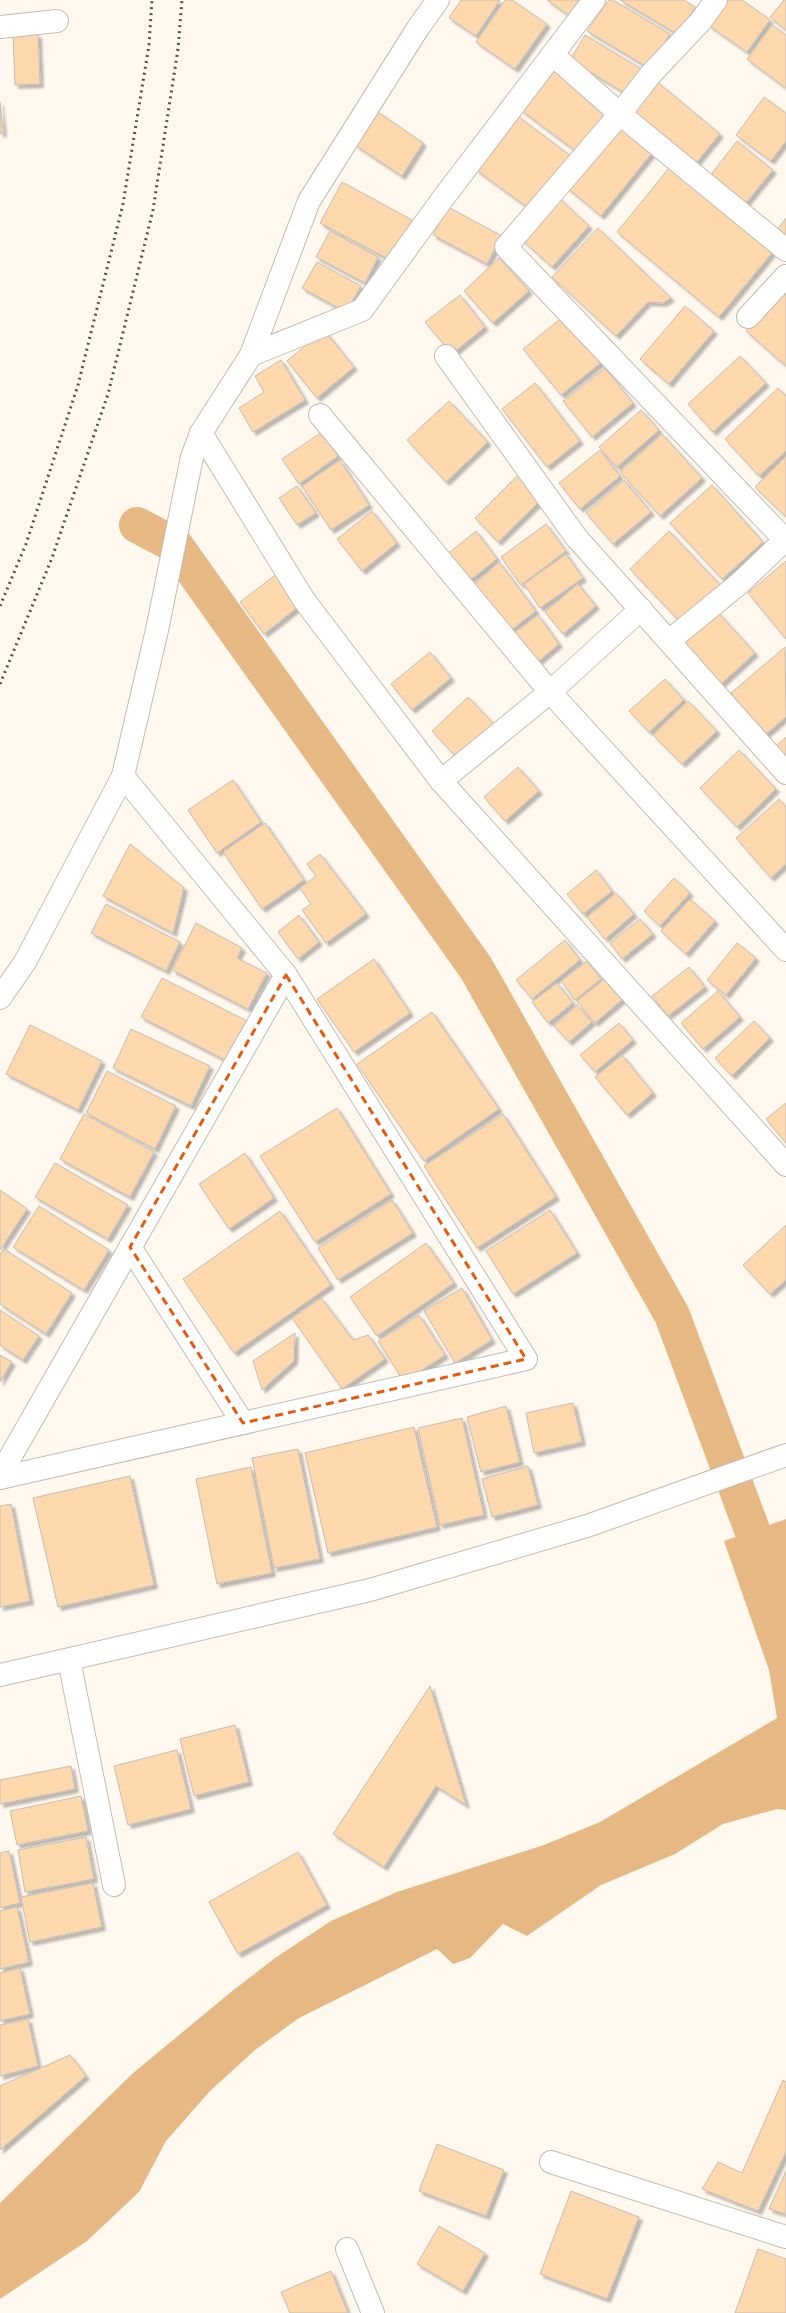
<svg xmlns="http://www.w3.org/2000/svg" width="786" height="2313" font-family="'Source Sans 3',sans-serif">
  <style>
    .water { fill: #e6b883 }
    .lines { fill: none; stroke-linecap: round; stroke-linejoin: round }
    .canal { stroke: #e6b883; stroke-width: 36 }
    .building { fill: #fdd8ad; stroke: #c4bdb5; filter: url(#shadow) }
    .minor-casing { stroke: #c2bbb3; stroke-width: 24 }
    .secondary-casing { stroke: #c2bbb3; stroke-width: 24 }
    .minor { stroke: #fff; stroke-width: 22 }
    .secondary { stroke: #fff; stroke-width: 22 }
    .rail { stroke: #56524e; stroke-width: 3; stroke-dasharray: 2 4; stroke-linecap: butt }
    .marked { fill: none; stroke: #e8590c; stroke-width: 3; stroke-dasharray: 8 5; stroke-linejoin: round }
  </style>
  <defs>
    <filter id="shadow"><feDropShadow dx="3.5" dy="3.5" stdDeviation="1" flood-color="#0004"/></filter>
  </defs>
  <rect width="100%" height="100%" fill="#fff8ef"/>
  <path class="water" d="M786,1519V1810L777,1809L723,1824L675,1854L601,1885L527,1936L503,1924L470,1958L453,1964L437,1949L299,2018L255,2050L210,2091L166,2141L139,2192L87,2241L0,2299V2203L132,2074L231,1992L275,1958L331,1921L397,1892L544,1845L600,1822L777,1718L769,1670L724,1541Z"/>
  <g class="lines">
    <path class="canal" d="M137,525L175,545L476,968L672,1315L786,1621"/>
  </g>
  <g class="building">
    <path d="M461,0H500L476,36L449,18Z"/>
    <path d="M505,0H512L547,24L515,69L476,42Z"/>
    <path d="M547,0H581L570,16Z"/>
    <path d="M609,0H613L670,34L649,68L587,31Z"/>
    <path d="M620,0H684L695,7L679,35Z"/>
    <path d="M726,0H742L770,20L747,52L708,25Z"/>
    <path d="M784,0H786V30L770,17Z"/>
    <path d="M772,25L786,35V88L747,59Z"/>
    <path d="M38,34L40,84L15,85L13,35Z"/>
    <path d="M585,35L645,71L630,96L570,60Z"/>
    <path d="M552,68L608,110L577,152L521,110Z"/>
    <path d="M655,80L720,134L692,168L627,113Z"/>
    <path d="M764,97L786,113V141L771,161L736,135Z"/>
    <path d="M0,102L3,133L0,134Z"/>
    <path d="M378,112L423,143L402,176L355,145Z"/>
    <path d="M515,114L571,156L531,210L475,169Z"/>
    <path d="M615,122L652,153L601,216L564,185Z"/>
    <path d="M737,141L773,170L741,209L706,181Z"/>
    <path d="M669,168L772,253L719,317L617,232Z"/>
    <path d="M342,182L412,220L390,260L320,223Z"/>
    <path d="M557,196L589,226L552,267L519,237Z"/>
    <path d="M448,207L502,236L487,264L433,235Z"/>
    <path d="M786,218V245L773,235Z"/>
    <path d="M598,228L671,298L663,303L648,302L616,336L552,277Z"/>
    <path d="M330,231L378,257L365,283L316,257Z"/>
    <path d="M499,258L529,291L493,323L464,291Z"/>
    <path d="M317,262L361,286L346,312L302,288Z"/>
    <path d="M786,286V366L746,331Z"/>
    <path d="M460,295L485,327L452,354L425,322Z"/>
    <path d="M685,306L714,331L669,384L640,359Z"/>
    <path d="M565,315L603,361L561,395L523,349Z"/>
    <path d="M324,330L354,367L317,398L287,361Z"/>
    <path d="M740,356L766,383L713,432L688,404Z"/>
    <path d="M281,360L305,400L253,432L239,408L264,392L255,376Z"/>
    <path d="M605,368L633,403L592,437L563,401Z"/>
    <path d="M535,383L580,441L547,467L502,409Z"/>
    <path d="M778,388L786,396V451L759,476L725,439Z"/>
    <path d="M449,401L488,442L446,482L407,440Z"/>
    <path d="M641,410L659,430L617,467L599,447Z"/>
    <path d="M322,432L338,456L299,484L282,459Z"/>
    <path d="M662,434L702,478L660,516L620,472Z"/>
    <path d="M600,450L620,476L580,509L559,483Z"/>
    <path d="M786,456V517L755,487Z"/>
    <path d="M340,460L369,505L331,530L302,486Z"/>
    <path d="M518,475L542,499L498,542L475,518Z"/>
    <path d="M624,480L651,512L613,544L586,513Z"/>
    <path d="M712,485L763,542L722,579L670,523Z"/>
    <path d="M297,486L316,513L297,525L279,498Z"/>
    <path d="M372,511L397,543L362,571L337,539Z"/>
    <path d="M546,524L566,551L521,585L501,557Z"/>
    <path d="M476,531L497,559L469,581L445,556Z"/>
    <path d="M669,531L723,588L684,626L630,569Z"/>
    <path d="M566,554L583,578L540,608L524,584Z"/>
    <path d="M786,561V639L748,593Z"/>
    <path d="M499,562L536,611L507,633L472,587Z"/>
    <path d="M278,573L302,604L264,634L240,602Z"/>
    <path d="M578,584L596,606L563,634L545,612Z"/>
    <path d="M714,608L755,653L720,685L679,640Z"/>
    <path d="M538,615L559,644L533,666L510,636Z"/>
    <path d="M785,647L786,717L765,735L731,693Z"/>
    <path d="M430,652L451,678L412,710L391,684Z"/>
    <path d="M665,679L684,700L649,732L629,711Z"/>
    <path d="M468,697L495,725L458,759L432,731Z"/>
    <path d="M688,701L717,731L682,764L653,735Z"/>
    <path d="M786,737V758L776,746Z"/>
    <path d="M739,750L776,789L737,827L700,788Z"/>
    <path d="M518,767L539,791L505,821L484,797Z"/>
    <path d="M233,780L261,822L217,853L188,810Z"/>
    <path d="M779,799L786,807V864L771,878L736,838Z"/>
    <path d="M265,823L304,880L262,909L223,852Z"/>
    <path d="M130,844L184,888L173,933L103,896Z"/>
    <path d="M320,854L366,914L326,943L302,910L311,904L300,888L316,876L307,864Z"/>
    <path d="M596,870L612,891L583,914L567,894Z"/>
    <path d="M674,878L690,893L660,926L644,911Z"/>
    <path d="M616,893L634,914L605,939L587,917Z"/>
    <path d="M690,899L715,921L686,954L661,931Z"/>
    <path d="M106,904L180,942L166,971L91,933Z"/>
    <path d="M299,915L319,942L298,959L278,932Z"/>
    <path d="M640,919L653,934L622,959L610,943Z"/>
    <path d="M196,923L242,948L237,958L267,973L248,1009L172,970Z"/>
    <path d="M565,940L580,960L532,999L516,980Z"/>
    <path d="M737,943L756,958L726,995L707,980Z"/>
    <path d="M374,959L410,1013L354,1052L317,999Z"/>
    <path d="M587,961L601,979L575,1000L561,981Z"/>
    <path d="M689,967L705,987L668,1016L652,996Z"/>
    <path d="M607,977L624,998L595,1023L577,1001Z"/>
    <path d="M162,978L249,1022L229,1062L141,1017Z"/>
    <path d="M557,983L573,1003L548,1023L532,1002Z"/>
    <path d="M718,991L740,1017L703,1049L681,1023Z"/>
    <path d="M577,1005L592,1022L569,1042L554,1026Z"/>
    <path d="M432,1012L499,1109L424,1161L357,1064Z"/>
    <path d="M754,1021L770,1038L732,1076L715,1058Z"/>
    <path d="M619,1023L633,1040L595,1072L580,1055Z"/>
    <path d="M30,1025L102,1061L78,1110L6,1074Z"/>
    <path d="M131,1029L210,1066L191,1106L113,1068Z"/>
    <path d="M622,1055L653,1093L627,1115L595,1077Z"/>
    <path d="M107,1071L176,1106L155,1149L86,1113Z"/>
    <path d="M786,1103V1143L766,1119Z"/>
    <path d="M337,1108L391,1194L315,1242L260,1156Z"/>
    <path d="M84,1114L154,1152L130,1197L60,1159Z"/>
    <path d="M503,1114L556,1197L477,1248L424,1166Z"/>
    <path d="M245,1153L274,1198L229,1229L199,1184Z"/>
    <path d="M55,1163L128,1205L108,1239L35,1197Z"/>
    <path d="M0,1190L27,1209L0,1250Z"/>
    <path d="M392,1200L413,1233L338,1280L318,1248Z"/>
    <path d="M39,1206L109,1250L84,1290L13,1247Z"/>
    <path d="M550,1210L577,1253L513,1294L486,1251Z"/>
    <path d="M280,1211L331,1285L234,1353L183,1279Z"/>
    <path d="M786,1225V1280L770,1294L743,1265Z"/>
    <path d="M426,1243L454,1283L377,1336L350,1297Z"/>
    <path d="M4,1249L72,1293L46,1334L0,1304V1254Z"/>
    <path d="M462,1288L492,1340L455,1363L424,1311Z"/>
    <path d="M321,1298L353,1340L368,1335L385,1359L342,1389L292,1318Z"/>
    <path d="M0,1310L39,1336L23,1360L0,1345Z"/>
    <path d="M419,1315L445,1355L404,1382L378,1341Z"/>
    <path d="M295,1333L294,1361L262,1390L253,1361Z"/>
    <path d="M0,1355L12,1362L0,1382Z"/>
    <path d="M573,1403L582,1442L534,1453L526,1413Z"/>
    <path d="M506,1406L520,1462L481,1472L467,1417Z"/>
    <path d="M462,1418L484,1515L440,1525L418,1428Z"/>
    <path d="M414,1427L437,1527L328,1553L305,1453Z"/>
    <path d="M298,1449L320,1559L274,1568L252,1458Z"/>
    <path d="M528,1466L538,1505L492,1517L482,1479Z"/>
    <path d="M251,1467L272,1573L217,1584L196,1479Z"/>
    <path d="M130,1476L154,1585L58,1607L33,1498Z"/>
    <path d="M11,1504L30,1601L0,1607V1506Z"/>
    <path d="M430,1686L466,1805L436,1786L384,1867L333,1834Z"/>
    <path d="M235,1725L249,1782L194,1796L180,1739Z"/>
    <path d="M177,1750L191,1809L128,1825L114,1766Z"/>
    <path d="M71,1766L75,1789L0,1804V1780Z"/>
    <path d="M81,1796L88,1831L17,1845L10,1811Z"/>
    <path d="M86,1837L94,1879L25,1892L18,1850Z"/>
    <path d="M9,1851L20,1903L0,1908V1853Z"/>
    <path d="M298,1852L327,1905L238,1954L209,1902Z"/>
    <path d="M93,1883L102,1927L30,1942L21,1897Z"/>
    <path d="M17,1907L29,1962L0,1969V1911Z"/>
    <path d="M20,1968L30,2014L0,2021V1973Z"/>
    <path d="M28,2019L38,2066L0,2076V2025Z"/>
    <path d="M70,2055L86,2076L0,2150V2086Z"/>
    <path d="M783,2080L786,2082V2152L758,2211L702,2189L718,2162L742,2173Z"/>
    <path d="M437,2144L504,2170L486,2216L419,2191Z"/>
    <path d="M786,2171V2214L769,2209Z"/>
    <path d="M571,2191L639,2217L607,2299L540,2274Z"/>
    <path d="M439,2226L485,2253L463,2291L417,2264Z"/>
    <path d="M758,2249L786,2259V2313H735Z"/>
    <path d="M331,2271L348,2313H290L281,2292Z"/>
  </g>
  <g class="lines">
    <defs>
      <g id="minor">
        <path d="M716,0L700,22L650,75L620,114L506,247L785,540"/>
        <path d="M0,27L57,21"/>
        <path d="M553,55L620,114L786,250"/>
        <path d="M748,317L786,276"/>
        <path d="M251,355L362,310L444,197L594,0"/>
        <path d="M446,356L576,537L786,773"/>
        <path d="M320,415L550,692L786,950"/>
        <path d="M201,433L304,600L441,781L786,1165"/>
        <path d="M669,641L740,583L786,539"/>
        <path d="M441,781L550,692L641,609"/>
        <path d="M0,998L25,962L123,776L157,630L192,457L201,433L251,355L309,201L418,28L438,0"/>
        <path d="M130,1247L243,1423"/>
        <path d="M0,1475L286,975"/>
        <path d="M0,1478L526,1359L286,975L123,776"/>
        <path d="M69,1660L114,1885"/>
        <path d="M551,2162L786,2237"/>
        <path d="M347,2249L373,2313"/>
      </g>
      <path id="secondary" d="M0,1675L370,1590L587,1526L786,1455"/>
    </defs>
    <use href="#minor" class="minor-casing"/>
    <use href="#secondary" class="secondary-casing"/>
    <use href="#minor" class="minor"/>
    <use href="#secondary" class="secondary"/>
    <g class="rail">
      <path d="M0,606L26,544L78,385L123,204L149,45L152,0"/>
      <path d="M0,684L52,558L108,394L153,210L178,49L182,0"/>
    </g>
  </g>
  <path class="marked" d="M286,975L526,1359L243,1423L130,1247Z"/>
</svg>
